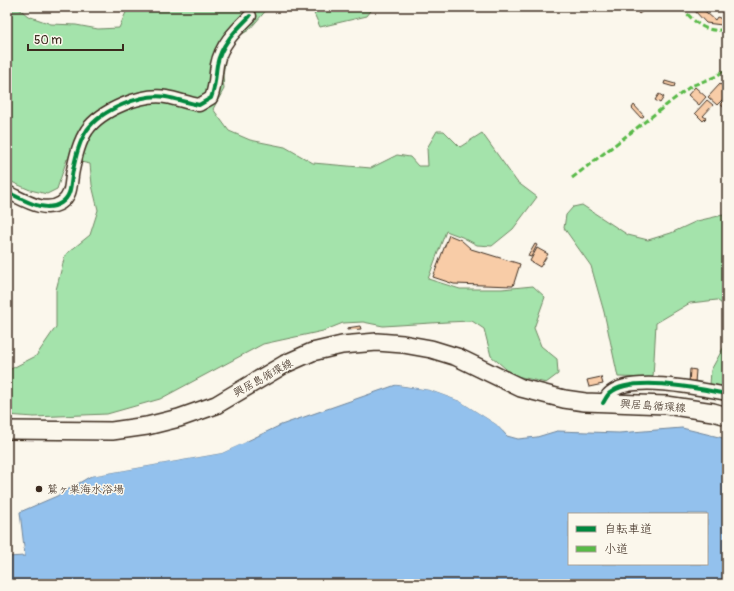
<svg xmlns="http://www.w3.org/2000/svg" width="734" height="591" font-family="Pangolin,'Klee One',sans-serif">
  <style>
    .green { fill: #a4e3ab; stroke: #708664 }
    .water { fill: #93c1ed; stroke: #70859a; fill-rule: evenodd }
    .pier { fill: #fbf7ec }
    .building { fill: #f8cca7; stroke: #3b2a1e }
    .lines { fill: none; stroke-linecap: round; stroke-linejoin: round }
    .minor-casing { stroke: #3b2a1e; stroke-width: 15 }
    .secondary-casing { stroke: #3b2a1e; stroke-width: 20 }
    .minor { stroke: #fbf7ec; stroke-width: 12 }
    .secondary { stroke: #fbf7ec; stroke-width: 17 }
    .quiet { stroke: #58b947; stroke-width: 3; stroke-dasharray: 6 3; stroke-linecap: butt }
    .cycleway-casing { stroke: #fbf7ec; stroke-width: 6 }
    .cycleway { stroke: #00873e; stroke-width: 4 }
    .poi-dot { fill: #3b2a1e; stroke: #fbf7ec; stroke-width: 1.5 }
    .labels { text-anchor: middle; dominant-baseline: central; stroke-width: 3; stroke-linejoin: round; paint-order: stroke }
    .street-label { font-size: 11px; fill: #3b2a1e; stroke: #fbf7ec }
    .poi-label { font-size: 11px; fill: #3b2a1e; stroke: #fbf7ec; text-anchor: start }
  </style>
  <rect width="100%" height="100%" fill="#fbf7ec"/>
  <filter id="ink" filterUnits="userSpaceOnUse"><feTurbulence type="fractalNoise" baseFrequency=".025" numOctaves="2"/><feDisplacementMap in="SourceGraphic" scale="8" xChannelSelector="R" yChannelSelector="G"/><feConvolveMatrix kernelMatrix="1 2 1 2 8 2 1 2 1" color-interpolation-filters="sRGB"/></filter>
  <g filter="url(#ink)">
    <g class="green">
      <path d="M7,7H17L28,16L51,24L76,25L98,29L119,28L127,10L126,7H269L249,30L239,36L226,55L223,75L224,89L213,109L229,131L250,140L285,147L313,163L371,168L397,155L410,157L418,166H428L427,148L437,131H444L460,147L482,133L517,182L537,197L513,229L492,246L477,245L462,237L446,231L428,279L460,289H502L533,286L545,297L534,328L541,346L557,359L558,374L546,383L513,375L491,356L484,329L472,321L447,322L383,326L363,322L343,323L323,331L263,344L160,399L107,414L34,417L7,415V371L36,356L56,327V290L65,255L90,235L98,210L92,185L90,164L67,159L57,189L47,194L30,190L7,180Z"/>
      <path d="M306,7H374L367,16L320,27L313,11Z"/>
      <path d="M582,205L628,235L648,240L671,233L697,221L723,215L727,221V308L717,300L690,303L656,323L653,378L618,377L604,312L591,266L564,228L566,215L573,207Z"/>
      <path d="M727,331V388L710,385L711,370L726,343Z"/>
    </g>
    <path class="water" d="M396,385L430,390L460,401L496,424L507,436L518,439L537,437L557,431L619,433L682,428L727,439V584H7V557L25,556L20,512L57,496L91,476L222,453L281,425ZM569,514H707V564H569Z"/>
    <g class="pier">
      <path d="M396,383L430,388L461,399L497,422L503,430V431L496,424L460,401L430,390L392,384Z"/>
      <path d="M249,438L246,442L222,453L91,476L88,475L222,451Z"/>
    </g>
    <g class="building">
      <path d="M634,7H648L639,14Z"/>
      <path d="M697,7H700L715,20L717,17L725,20L722,25L706,23L694,10Z"/>
      <path d="M665,81L675,84L674,87L664,84Z"/>
      <path d="M720,84L727,90V95L717,105L708,97Z"/>
      <path d="M695,87L706,97L699,105L688,95Z"/>
      <path d="M659,94L664,97L660,103L655,100Z"/>
      <path d="M727,97V110L720,104Z"/>
      <path d="M707,100L713,105L703,116L706,118L703,121L695,113Z"/>
      <path d="M634,105L644,116L641,118L632,108Z"/>
      <path d="M449,235L461,240L471,249L520,264L513,286L454,284L433,277Z"/>
      <path d="M535,244L537,245L531,257L528,256Z"/>
      <path d="M537,248L548,254L540,267L530,261Z"/>
      <path d="M360,326L361,329L347,330V328Z"/>
      <path d="M690,369L696,370L695,383H689Z"/>
      <path d="M601,377L603,384L589,387L587,380Z"/>
    </g>
    <g class="lines">
      <defs>
        <g id="minor">
          <path d="M7,192C23,199 44,214 61,203C73,195 70,182 73,170C76,156 79,142 87,130C101,110 142,93 166,97C177,99 188,103 199,105L211,98C216,85 215,77 217,65C221,44 236,30 250,16"/>
          <path d="M603,403C605,400 607,395 610,393C631,374 701,389 727,394"/>
        </g>
        <path id="secondary" d="M7,430L112,431L147,426L179,418L216,405L285,364L312,352L342,345L377,342L403,344L431,349L457,357L521,388L564,399L585,402L666,405L713,412L727,416"/>
      </defs>
      <use href="#minor" class="minor-casing"/>
      <use href="#secondary" class="secondary-casing"/>
      <use href="#minor" class="minor"/>
      <use href="#secondary" class="secondary"/>
      <g class="quiet">
        <path d="M682,7C692,21 708,36 727,28"/>
        <path d="M572,178L691,86L717,76L727,68"/>
      </g>
      <defs>
        <g id="cycleway">
          <path d="M7,192C23,199 44,214 61,203C73,195 70,182 73,170C76,156 79,142 87,130C101,110 142,93 166,97C177,99 188,103 199,105L211,98C216,85 215,77 217,65C221,44 236,30 250,16"/>
          <path d="M603,403C605,400 607,395 610,393C631,374 701,389 727,394"/>
        </g>
      </defs>
      <use href="#cycleway" class="cycleway-casing"/>
      <use href="#cycleway" class="cycleway"/>
    </g>
  </g>
  <circle class="poi-dot" cx="39" cy="489" r="4"/>
  <g class="labels">
    <g class="street-label">
      <text transform="translate(263 378) rotate(-29)">興居島循環線</text>
      <text transform="translate(653 406) rotate(4)">興居島循環線</text>
    </g>
    <g class="poi-label">
      <text x="47" y="489">鷲ヶ巣海水浴場</text>
    </g>
  </g>
  <rect width="734" height="591" fill="none" stroke="#fbf7ec" stroke-width="24"/>
  <rect x="12" y="12" width="710" height="567" fill="none" stroke="#3b2a1e" stroke-width="1.5" filter="url(#ink)"/>
  <rect x="568" y="513" width="140" height="52" fill="#fbf7ec" stroke="#aea59a"/>
  <rect x="576" y="526" width="20" height="6" fill="#00873e" stroke="#aea59a"/>
  <text x="604" y="533" font-size="12" fill="#3b2a1e">自転車道</text>
  <rect x="576" y="546" width="20" height="6" fill="#58b947" stroke="#aea59a"/>
  <text x="604" y="553" font-size="12" fill="#3b2a1e">小道</text>
  <path d="M28 44v6h95v-6" fill="none" stroke="#3b2a1e" stroke-width="2"/>
  <text x="34" y="44" font-size="12" fill="#3b2a1e" stroke="#fbf7ec" stroke-width="3" paint-order="stroke">50 m</text>
</svg>
